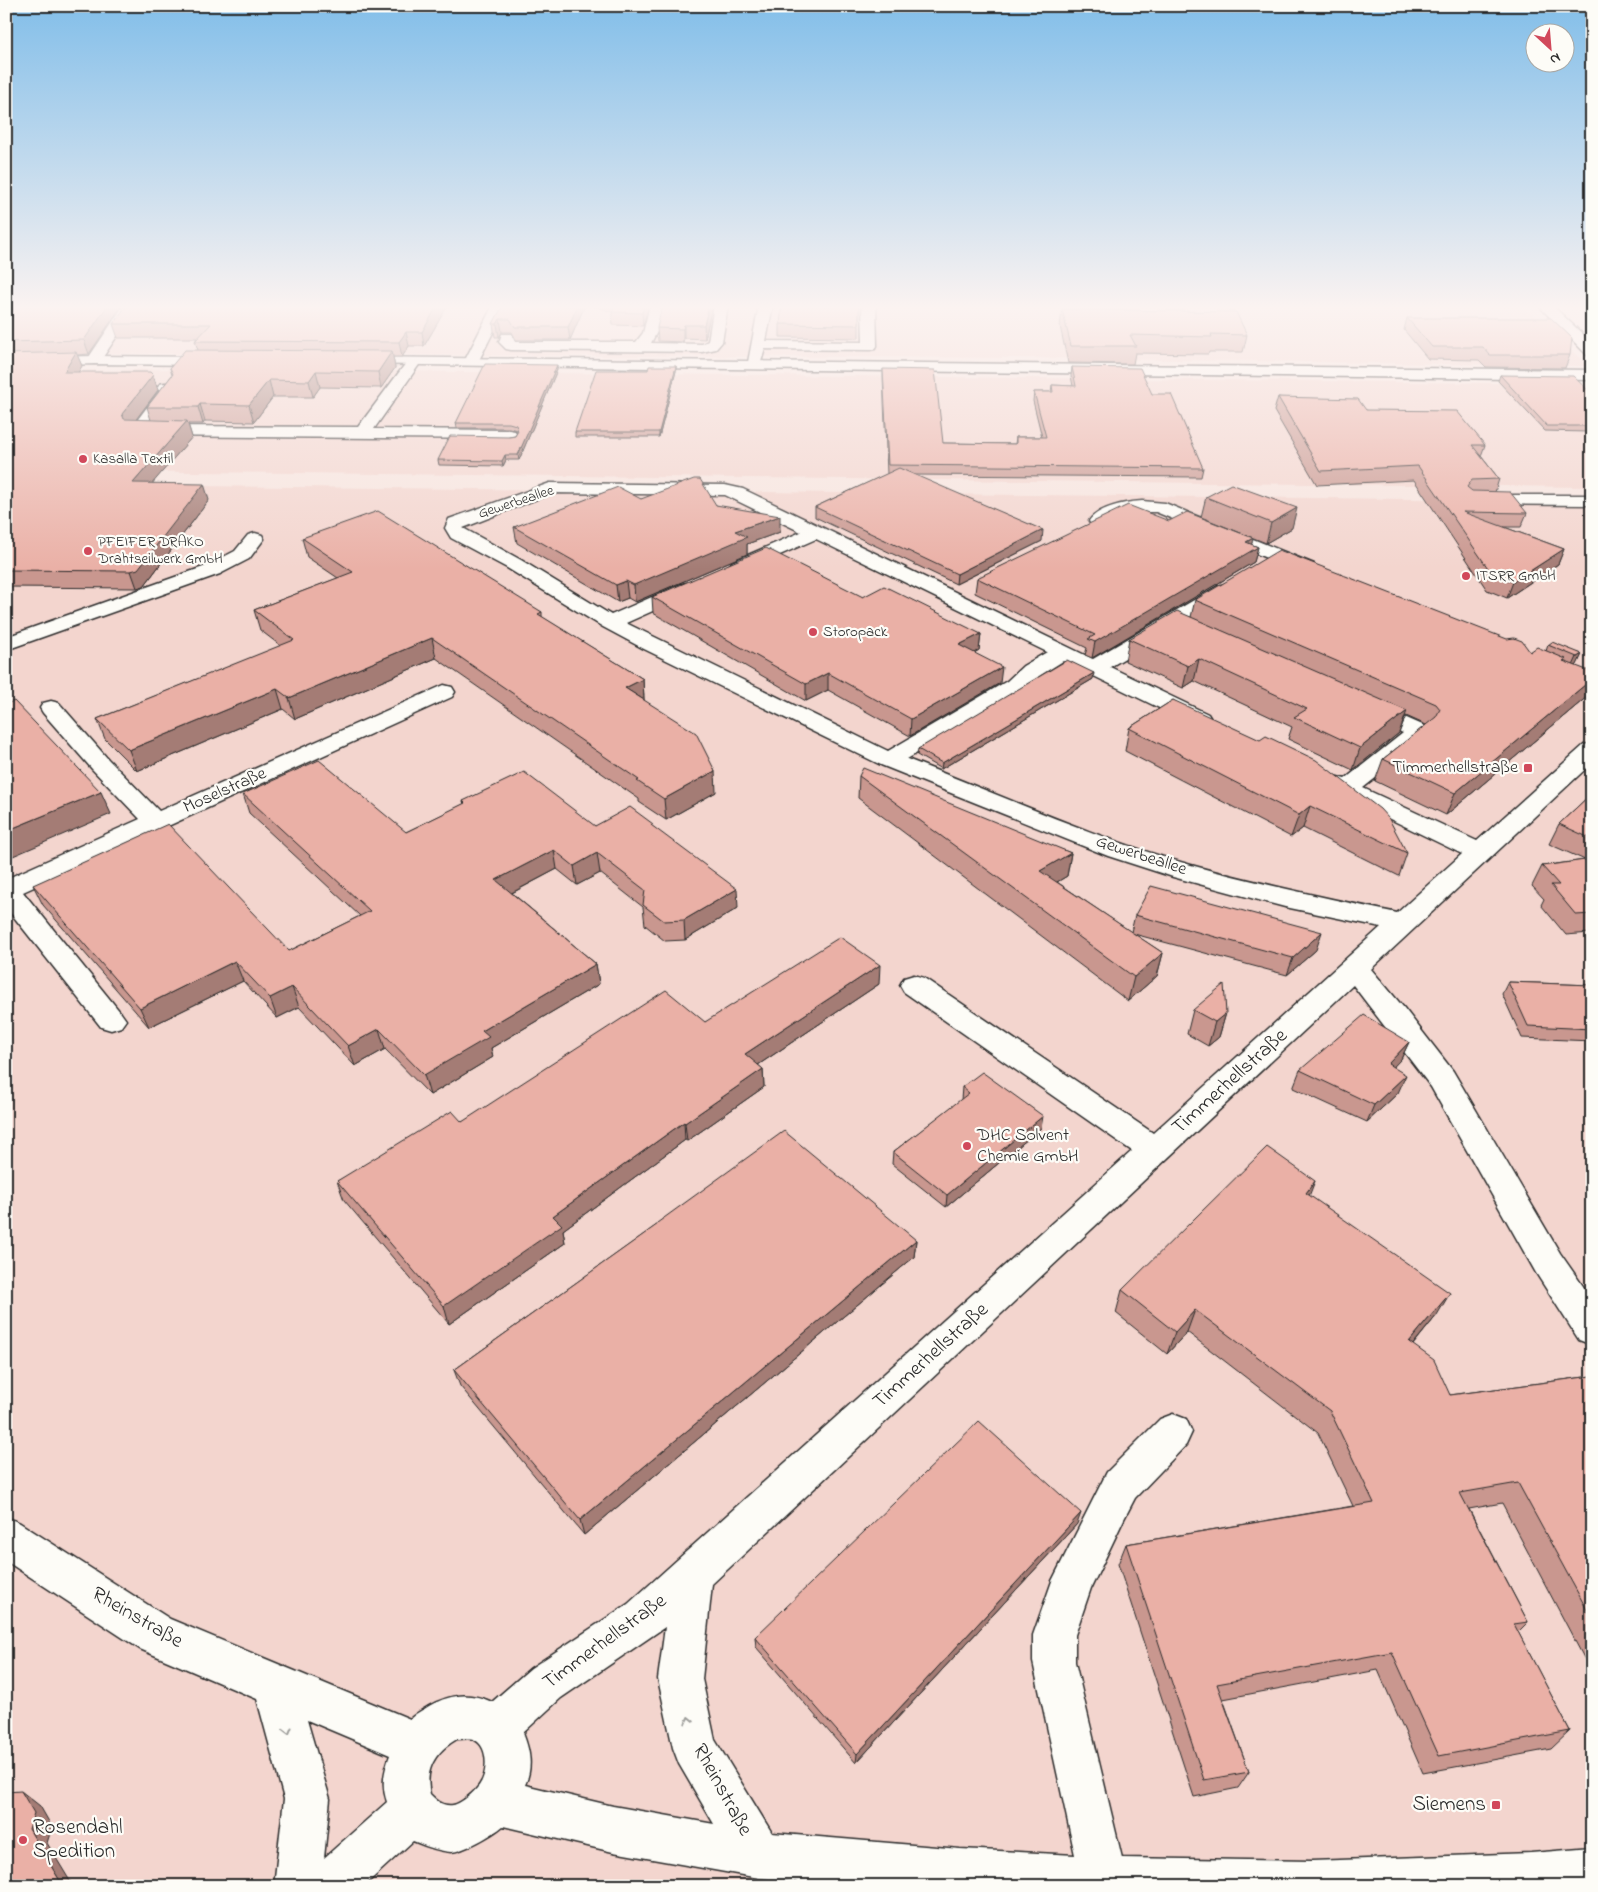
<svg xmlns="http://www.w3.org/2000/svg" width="1598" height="1892" font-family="'Indie Flower',sans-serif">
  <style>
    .built { fill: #f3d5ce }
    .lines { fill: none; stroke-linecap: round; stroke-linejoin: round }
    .minor-casing { stroke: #2b2b2b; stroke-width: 3 }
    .major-casing { stroke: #2b2b2b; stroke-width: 3 }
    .minor { fill: #fdfcf7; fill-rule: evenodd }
    .major { fill: #fdfcf7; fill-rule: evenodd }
    .wall { fill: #c9978f; stroke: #2b2b2b }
    .shaded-wall { fill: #a47b74; stroke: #2b2b2b }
    .building { fill: #eab0a6; stroke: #2b2b2b }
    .oneway { stroke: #9e9e9b }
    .poi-dot { fill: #d1495b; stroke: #fdfcf7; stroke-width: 2 }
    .labels { text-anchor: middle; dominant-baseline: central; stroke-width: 4.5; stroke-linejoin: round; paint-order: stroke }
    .far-poi-label { font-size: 15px; fill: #2b2b2b; stroke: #fdfcf7; text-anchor: start }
    .far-street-label { font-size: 15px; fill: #2b2b2b; stroke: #fdfcf7 }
    .poi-label { font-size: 18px; fill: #2b2b2b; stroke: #fdfcf7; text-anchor: end }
    .street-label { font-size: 18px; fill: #2b2b2b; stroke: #fdfcf7 }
    .near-street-label { font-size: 21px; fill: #2b2b2b; stroke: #fdfcf7 }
    .near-poi-label { font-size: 21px; fill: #2b2b2b; stroke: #fdfcf7; text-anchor: end }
  </style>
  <rect width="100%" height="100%" fill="#f7e5df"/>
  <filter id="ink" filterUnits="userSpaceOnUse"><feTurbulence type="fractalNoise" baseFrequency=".02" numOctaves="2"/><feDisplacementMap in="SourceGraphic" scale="10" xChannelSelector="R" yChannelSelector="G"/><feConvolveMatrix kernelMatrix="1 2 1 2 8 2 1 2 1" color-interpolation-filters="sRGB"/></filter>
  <g filter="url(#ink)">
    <g class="built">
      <path d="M6,305H1514L1533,314L1588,366L1029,358L39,353Z"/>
      <path d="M185,369L1584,384L1592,386V487L6,470V371Z"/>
      <path d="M6,484L1592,501V1886H6Z"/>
    </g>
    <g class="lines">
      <defs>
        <g id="minor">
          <path d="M124,305H138L99,363H89L87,360Z"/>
          <path d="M493,305H507L478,362L476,365H466L464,362Z"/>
          <path d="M650,305H664L659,328L651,343L702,344L708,341L714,305H728L722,342L716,349L702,352L511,350L506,349L499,342L502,334H512L515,342H636L643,333Z"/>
          <path d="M759,305H773L766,341L863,342L862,305H876L877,346L875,349L870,350L765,349L760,365H750L748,362Z"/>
          <path d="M1538,305H1552L1592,343V356L1587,355Z"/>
          <path d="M414,358L419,359L421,362L374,429L509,430L515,431L517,435L515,439L137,436L131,434L129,431L160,390L157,387L160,384C166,382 173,383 177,389L149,426L358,427L409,359Z"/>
          <path d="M550,483L725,485L743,489L1093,659L1218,586L1225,584L1232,586L1235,590L1232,594L1110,667L1208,714L1211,719L1208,724L1200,726L1192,724L1063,661L1039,676L1023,691L907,759C1001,795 1094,838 1191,865C1259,884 1328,898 1397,913L1462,854L1326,788L1322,783L1326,778L1334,776L1345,779L1403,733L1361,715L1358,710L1361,705L1369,703L1377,705L1427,727L1430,732L1427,737L1363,788L1477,841L1584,745L1592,743V763L1371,969L1404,1008L1453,1071L1560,1253L1592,1299V1345L1579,1340L1536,1273L1431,1087L1353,985L712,1584L702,1679L715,1740L772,1833L960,1849L1075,1855L1033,1662V1635L1052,1581L1107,1472L1160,1419L1173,1414L1186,1419L1192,1432L1186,1445L1135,1498L1124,1519L1091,1588L1075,1635V1662L1122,1858L1312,1861L1531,1853L1592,1848V1886H839L759,1878L613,1852L503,1826C494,1834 463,1852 451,1852C438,1851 425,1846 413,1841L364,1886H274L284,1799L257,1699L140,1649L6,1561V1517L20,1523L170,1619L410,1719C416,1713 423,1710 429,1706C451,1694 469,1692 492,1702L531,1668L628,1604L1132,1151L904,992L900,985L904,978L914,975L924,978L1153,1133L1381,927L1285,907L1173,877L1108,856L881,765L644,649L603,627L507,568L451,538L445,528L449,519ZM552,493L725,495L801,532L732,562L729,566L732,570L739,572L746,570L816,539L1047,652L1023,666L1007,681L888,751L626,623L693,593L696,589L693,585L686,583L679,585L611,615L521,560L463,528ZM665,1627L658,1679L673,1748L679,1764L714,1824L613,1806L525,1785C533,1767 530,1751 523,1733L561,1698ZM307,1720L390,1755C384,1772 381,1785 387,1802L324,1858L330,1799ZM457,1739C462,1739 468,1738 473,1739C489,1745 488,1772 480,1784C476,1791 461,1804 453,1805C443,1807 436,1800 430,1794C424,1769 436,1751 457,1739Z"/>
          <path d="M1478,495H1592V505L1472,504L1469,500L1472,496Z"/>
          <path d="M1142,501L1165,503L1314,564L1317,568L1314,572L1307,574L1300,572L1156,512H1134L1105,525L1098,527L1091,525L1089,521C1098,507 1126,502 1142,501Z"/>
          <path d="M255,533L262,535L264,539L249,559L220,574L6,650V637L206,566L235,551L248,535Z"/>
          <path d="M444,685L452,687L455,692L452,697L23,892L121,1013L126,1020L121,1027L111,1030L101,1027L6,907V879L140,819L92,769L43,713L40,708L43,703L51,701L59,703L108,759L159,811Z"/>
        </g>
        <g id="major">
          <path d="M94,356L213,357L218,358L220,361L218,364L213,365L94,364L6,367V358Z"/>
          <path d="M356,357L1592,370V380L351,364L349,361L351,358Z"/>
        </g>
      </defs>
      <use href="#minor" class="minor-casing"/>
      <use href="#major" class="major-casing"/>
      <use href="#minor" class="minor"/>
      <use href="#major" class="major"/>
    </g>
    <g class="wall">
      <path d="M6,305H122L89,354L77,355L82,366L78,372L158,390L135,420H151L147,407L172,375L170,368L198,350L195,341L197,338H118L113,324L127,305H448L424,346H409L402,357H393L395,368L381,388L320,387L313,397H273L254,422L205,421L203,424H188L192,437L152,483L209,500L144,586L137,588L6,587Z"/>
      <path d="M503,305H585L570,340H516L512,332H502L499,337H495L493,324Z"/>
      <path d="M592,305H649L643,326L613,325L612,312Z"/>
      <path d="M712,305L705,339L684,338L683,342L658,341L657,328Z"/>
      <path d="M859,305V338L780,337V324Z"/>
      <path d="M1062,309L1247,335L1243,352H1209L1208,354L1135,353L1133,364L1068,363L1060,326Z"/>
      <path d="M1407,318L1570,355L1565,368L1486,367L1479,360L1428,359L1404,330Z"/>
      <path d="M676,366V371L659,437H575V432Z"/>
      <path d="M1072,367L1152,394L1203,468L1201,477L913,475L1042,541L956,584L815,517V507L887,474L883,377V369L943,443L1015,444L1016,437H1042L1033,401L1034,392H1051L1052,385L1073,386L1071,376Z"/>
      <path d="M557,370L519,460H506L503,466L439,465L438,460L509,437L515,436L517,432V430L509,428H457L456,423Z"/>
      <path d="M1500,375L1592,394V437L1587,432L1545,431L1498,381Z"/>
      <path d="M1278,397L1366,410L1485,445L1481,456L1499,479L1495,492L1527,513L1521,527H1504L1564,549L1558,564L1507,598L1487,590L1414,480L1317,485L1274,411Z"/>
      <path d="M1206,497L1292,528L1266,543L1201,517Z"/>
      <path d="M641,499L716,505L780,532L747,544V554L635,602L628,598L618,602L517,543L514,527Z"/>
      <path d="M1169,521L1251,544L1258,547L1254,562L1092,658L1085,655L1087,648L975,593L977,578Z"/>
      <path d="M302,538L542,612V617L643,679L644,700L716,792L666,820L639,802V799L436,658L295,719L283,709L137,771L105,739L97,719L281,646L260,630L254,610L338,578L307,557Z"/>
      <path d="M652,597H863L981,634L979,650L974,653L1000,683L910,736L828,690L806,701L653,613Z"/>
      <path d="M1195,600L1530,652L1546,651L1548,645L1582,654L1576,666L1588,696L1446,815L1375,781L1383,759L1426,725L1406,716L1399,733L1353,770L1288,739L1292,727L1194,681L1183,688L1125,661L1129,639L1191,617Z"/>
      <path d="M1093,679L941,769L917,755L918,749Z"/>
      <path d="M1173,700L1407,853L1399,876L1303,828L1291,837L1125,751L1129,728Z"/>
      <path d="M859,776L1071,853L1067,876L1057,882L1131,932L1135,915L1316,950L1287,975L1134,934L1163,953L1157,976L1128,1001L858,798Z"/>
      <path d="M1592,793V935L1590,933L1566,935L1541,905L1544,899L1532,886L1542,866L1585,860L1549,844L1559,824Z"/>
      <path d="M243,794L406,832L464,804L463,801L595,826L653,827L738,908L685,940L665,941L645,925L643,907L600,873L577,885L557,869L512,893L596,964L599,984L491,1048L493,1057L430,1095L385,1049L355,1066L299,1007L277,1018L243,981L149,1027L43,905L33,885L289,951L360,916L249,813Z"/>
      <path d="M1508,982L1592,985V1041L1522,1038L1502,994Z"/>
      <path d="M879,984L758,1065L763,1069L764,1087L687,1141L685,1140L563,1230L565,1243L449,1324L344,1200L337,1181L462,1122L705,1022Z"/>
      <path d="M1193,1010L1226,1013L1219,1037L1208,1046L1187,1034Z"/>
      <path d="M1409,1042L1401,1059L1393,1067L1398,1093L1367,1122L1293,1088L1300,1070Z"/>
      <path d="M962,1087L1041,1128L946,1207L892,1164L893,1152L961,1100Z"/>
      <path d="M1309,1195L1437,1315L1413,1345L1450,1395L1592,1376V1673L1502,1503L1469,1509L1528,1622L1518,1632L1570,1731L1551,1749L1423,1773L1378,1670L1223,1699L1249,1772L1238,1788L1194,1797L1118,1564L1126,1544L1353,1506L1318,1433L1187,1332L1167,1354L1116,1313L1122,1290Z"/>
      <path d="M657,1223L916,1240L914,1257L584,1535L460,1386L454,1370L657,1225Z"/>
      <path d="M1077,1524L856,1763L756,1647L755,1637Z"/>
    </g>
    <g class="shaded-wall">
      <path d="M108,305H122L89,354L84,340Z"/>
      <path d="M438,305H448L424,346L422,332Z"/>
      <path d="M578,305H585L570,340L568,327Z"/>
      <path d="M644,305H649L643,326L642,313Z"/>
      <path d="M709,305H712L705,339L704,325Z"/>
      <path d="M500,319L502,332L499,337L497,324Z"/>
      <path d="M684,325V338L683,342V329Z"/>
      <path d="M406,332L409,346L402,357L399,342Z"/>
      <path d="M392,351L395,368L381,388L378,372Z"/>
      <path d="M76,352L82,366L69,387L64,372Z"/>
      <path d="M557,365V370L519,460L518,455Z"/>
      <path d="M676,366V371L659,437V432Z"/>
      <path d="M316,371L320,387L313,397L309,381Z"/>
      <path d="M153,375L158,390L128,430L122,414Z"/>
      <path d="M269,380L273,397L254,422L249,405Z"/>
      <path d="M200,404L205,421L203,424L198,407Z"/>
      <path d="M187,421L192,437L139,499L133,483Z"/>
      <path d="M505,455L506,460L503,466L502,461Z"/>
      <path d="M204,484L209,500L144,586L137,588L131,571Z"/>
      <path d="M1297,508L1292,528L1266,543L1271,523Z"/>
      <path d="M780,516V532L747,544V554L635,602L634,585L735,531Z"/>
      <path d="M1043,530L1042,541L956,584L957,574Z"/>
      <path d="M1253,538L1250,552L1258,547L1254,562L1092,658L1095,642Z"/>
      <path d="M1564,549L1558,564L1507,598L1513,582Z"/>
      <path d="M626,581L628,598L618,602L616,585Z"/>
      <path d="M981,634L979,650L958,662L959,645Z"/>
      <path d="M432,638L436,658L295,719L289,698Z"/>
      <path d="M1582,654L1577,665L1572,668L1577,657Z"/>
      <path d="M1199,659L1194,681L1183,688L1188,666Z"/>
      <path d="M1002,667L1000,683L910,736L911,719Z"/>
      <path d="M828,673V690L806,701V684Z"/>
      <path d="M1094,673L1093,679L941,769L942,763Z"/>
      <path d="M643,679L644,700L625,688Z"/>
      <path d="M1592,679V687L1588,696L1446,815L1455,793Z"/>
      <path d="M277,689L283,709L137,771L129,750Z"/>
      <path d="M1407,711L1399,733L1353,770L1360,748Z"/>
      <path d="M715,771L716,792L666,820L664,799Z"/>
      <path d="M101,792L111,814L6,859V831Z"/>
      <path d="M1310,806L1303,828L1291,837L1299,815Z"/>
      <path d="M554,850L557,869L500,899L496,880Z"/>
      <path d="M597,853L600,873L577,885L574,866Z"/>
      <path d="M1071,853L1067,876L1037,894L1040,871Z"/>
      <path d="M737,889L738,908L685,940L684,920Z"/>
      <path d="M1322,932L1316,950L1287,975L1293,958Z"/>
      <path d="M1163,953L1157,976L1128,1001L1134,977Z"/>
      <path d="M235,961L243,981L149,1027L140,1008Z"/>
      <path d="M596,964L599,984L491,1048L493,1057L430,1095L424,1075L482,1031Z"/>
      <path d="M880,965L879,984L746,1073L745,1054Z"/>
      <path d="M292,987L299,1007L277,1018L270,998Z"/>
      <path d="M1226,1013L1219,1037L1208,1046L1215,1022Z"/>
      <path d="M379,1029L385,1049L355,1066L348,1046Z"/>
      <path d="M1409,1042L1401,1059L1380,1081L1388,1064Z"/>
      <path d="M763,1069L764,1087L687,1141L685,1123Z"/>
      <path d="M1406,1075L1398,1093L1367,1122L1374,1105Z"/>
      <path d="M1043,1116L1041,1128L946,1207L947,1195Z"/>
      <path d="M684,1122L685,1140L563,1230L565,1243L449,1324L444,1306L553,1216Z"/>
      <path d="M1315,1181L1306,1204V1193Z"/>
      <path d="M916,1240L914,1257L584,1535L580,1520Z"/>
      <path d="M1450,1293L1437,1315L1397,1364L1409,1342Z"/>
      <path d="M1195,1310L1187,1332L1167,1354L1175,1332Z"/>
      <path d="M1081,1513L1077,1524L856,1763L857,1754Z"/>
      <path d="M21,1791L40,1806L52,1827L47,1843L73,1886H63L29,1829Z"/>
    </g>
    <g class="building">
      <path d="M6,305H108L84,340L6,342Z"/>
      <path d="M127,305H438L422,332H406L399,342L195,341L211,324H113Z"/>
      <path d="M503,305H578L568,327H515L510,319H500L497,324H493Z"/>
      <path d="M615,305H644L642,313L612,312Z"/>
      <path d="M662,305H709L704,325H684L683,329L657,328Z"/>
      <path d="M782,305H859V325L780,324Z"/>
      <path d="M1062,309L1236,312L1247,335L1211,334L1212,337L1130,335L1136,346H1071Z"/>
      <path d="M1407,318H1551L1572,338L1570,355H1490L1483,347H1432Z"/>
      <path d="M185,350L392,351L378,372L316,371L309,381L269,380L249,405L200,404L198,407H147L173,374L170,368Z"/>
      <path d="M76,352L64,372H150L153,375L122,414L124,419L187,421L133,483L204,484L138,569L131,571L6,570V354Z"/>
      <path d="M485,364L557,365L518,455H505L502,461L438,460L450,436L509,437L515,436L518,431L516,425L509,423H456Z"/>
      <path d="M649,366H676L659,432H575L596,370H648Z"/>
      <path d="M1072,367L1140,368L1152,394H1171L1203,468L888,465L883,369L935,370L943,443L1016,444V437H1046L1034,392H1053L1052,385L1076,386Z"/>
      <path d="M1500,375L1573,376L1592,394V429L1589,426H1547Z"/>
      <path d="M1278,397L1358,399L1366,410L1457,411L1485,445H1472L1499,479L1472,480L1467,487L1472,491L1510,492L1527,513L1463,512L1564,549L1513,582L1492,574L1418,466L1321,471Z"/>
      <path d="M899,468L1043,530L957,574L815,507Z"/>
      <path d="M694,479H700L716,505L780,516L735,531L747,537L634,585L626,581L616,585L514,527L618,487L641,499Z"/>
      <path d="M1231,484L1297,508L1271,523L1206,497Z"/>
      <path d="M1128,505L1169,521L1187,512L1253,538L1246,542L1258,547L1095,642L1088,639L1095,635L977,578Z"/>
      <path d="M378,511L542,612L538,614L643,679L625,688L696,733L715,771L664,799L637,781L639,780L432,638L289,698L277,689L129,750L97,719L294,640L254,610L353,572L302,538Z"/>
      <path d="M766,548L863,597L884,586L981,634L959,645L1002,667L911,719L828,673L806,684L652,597Z"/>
      <path d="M1279,550L1507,639L1514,638L1522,641L1530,652L1537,647L1566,659L1563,661L1592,672V679L1455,793L1383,759L1436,717L1440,709L1436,704L1195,600Z"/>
      <path d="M1177,611L1407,711L1360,748L1294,717L1307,709L1199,659L1188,666L1129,639Z"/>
      <path d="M1552,642L1582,654L1577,657L1548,645Z"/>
      <path d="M1067,660L1094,673L942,763L918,749Z"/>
      <path d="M1173,700L1260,740L1266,736L1316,760L1380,809L1389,819L1407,853L1310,806L1299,815L1129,728Z"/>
      <path d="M14,701L101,792L6,831V704Z"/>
      <path d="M319,760L406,832L465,803L463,801L524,772L595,826L630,807L653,824L651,825L737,889L684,920L664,921L643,905L645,890L597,853L574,866L554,850L496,880L596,964L482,1031L489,1037L424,1075L379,1029L348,1046L292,987L270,998L235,961L140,1008L33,885L168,824L289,951L370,911L243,794Z"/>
      <path d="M863,768L1071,853L1040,871L1163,953L1134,977L859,776Z"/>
      <path d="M1592,793V839L1559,824Z"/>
      <path d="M1592,859V914L1576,915L1551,885H1559L1542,866Z"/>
      <path d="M1151,886L1322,932L1293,958L1135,915Z"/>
      <path d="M840,937L880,965L745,1054L763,1069L685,1123L684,1122L553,1216L562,1225L444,1306L337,1181L452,1111L462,1122L666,990L705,1022Z"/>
      <path d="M1508,982L1592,985V1029L1528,1026Z"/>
      <path d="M1224,984L1226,1013L1215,1022L1193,1010Z"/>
      <path d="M1364,1015L1409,1042L1388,1064L1406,1075L1374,1105L1300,1070Z"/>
      <path d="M982,1072L1043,1116L947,1195L893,1152L969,1093L962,1087Z"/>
      <path d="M784,1131L916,1240L580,1520L454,1370L658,1224L657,1223Z"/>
      <path d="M1267,1147L1315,1181L1306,1193L1450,1293L1409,1342L1434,1360L1450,1395L1592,1376V1619L1518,1483L1460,1493L1528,1622L1514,1624L1570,1731L1439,1756L1392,1652L1217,1684L1249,1772L1204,1780L1126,1544L1374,1503L1330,1411L1195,1310L1175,1332L1122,1290Z"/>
      <path d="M979,1421L1081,1513L857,1754L755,1637Z"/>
      <path d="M21,1791L34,1813L29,1829L63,1886H6V1792Z"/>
    </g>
    <defs><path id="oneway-chevron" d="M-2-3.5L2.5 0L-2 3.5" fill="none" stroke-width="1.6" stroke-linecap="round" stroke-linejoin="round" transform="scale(1.25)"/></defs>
    <g class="oneway">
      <use href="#oneway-chevron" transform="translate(689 1720) rotate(-103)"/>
      <use href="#oneway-chevron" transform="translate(288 1731) rotate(75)"/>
    </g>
  </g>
  <linearGradient id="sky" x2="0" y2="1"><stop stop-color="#82bee9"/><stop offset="0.54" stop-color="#fbf3f1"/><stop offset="1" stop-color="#fbf3f1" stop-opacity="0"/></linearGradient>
  <rect width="1598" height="569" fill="url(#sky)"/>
  <g class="poi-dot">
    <circle cx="83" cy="459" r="5"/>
    <circle cx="88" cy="551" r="5"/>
    <circle cx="1466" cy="576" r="5"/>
    <circle cx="813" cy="632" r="5"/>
    <rect x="1523" y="763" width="10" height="10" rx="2.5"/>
    <circle cx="967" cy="1146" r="5"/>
    <rect x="1491" y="1800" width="10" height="10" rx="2.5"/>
    <circle cx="23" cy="1840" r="5"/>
  </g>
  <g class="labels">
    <g class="far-poi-label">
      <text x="93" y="459">Kasalla Textil</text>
      <text x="98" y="542">PFEIFER DRAKO<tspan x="98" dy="17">Drahtseilwerk GmbH</tspan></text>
      <text x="1476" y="576">ITSRR GmbH</text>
      <text x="823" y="632">Storopack</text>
    </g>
    <g class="far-street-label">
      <text transform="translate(516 502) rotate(-18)">Gewerbeallee</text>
    </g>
    <g class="poi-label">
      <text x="1518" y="768">Timmerhellstraße</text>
      <text x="977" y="1136" text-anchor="start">DHC Solvent<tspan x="977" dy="21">Chemie GmbH</tspan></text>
    </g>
    <g class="street-label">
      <text transform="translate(225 791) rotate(-24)">Moselstraße</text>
      <text transform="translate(1141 856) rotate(18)">Gewerbeallee</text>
    </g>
    <g class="near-street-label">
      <text transform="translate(1230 1082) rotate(-42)">Timmerhellstraße</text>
      <text transform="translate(931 1356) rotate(-42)">Timmerhellstraße</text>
      <text transform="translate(137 1618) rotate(30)">Rheinstraße</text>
      <text transform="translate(605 1642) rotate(-36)">Timmerhellstraße</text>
      <text transform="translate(722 1790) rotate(61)">Rheinstraße</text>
    </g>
    <g class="near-poi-label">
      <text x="1486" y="1805">Siemens</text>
      <text x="33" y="1828" text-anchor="start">Rosendahl<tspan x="33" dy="24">Spedition</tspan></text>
    </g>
  </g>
  <rect width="1598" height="1892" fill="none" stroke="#fdfcf7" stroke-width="25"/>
  <rect x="12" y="12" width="1573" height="1867" fill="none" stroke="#2b2b2b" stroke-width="2" filter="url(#ink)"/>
  <g transform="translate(1550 48) rotate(154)"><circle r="24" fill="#fdfcf7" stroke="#a9a8a5"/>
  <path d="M0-4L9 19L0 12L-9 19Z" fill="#d1495b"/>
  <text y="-8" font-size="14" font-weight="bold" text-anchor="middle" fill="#2b2b2b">N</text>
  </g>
</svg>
